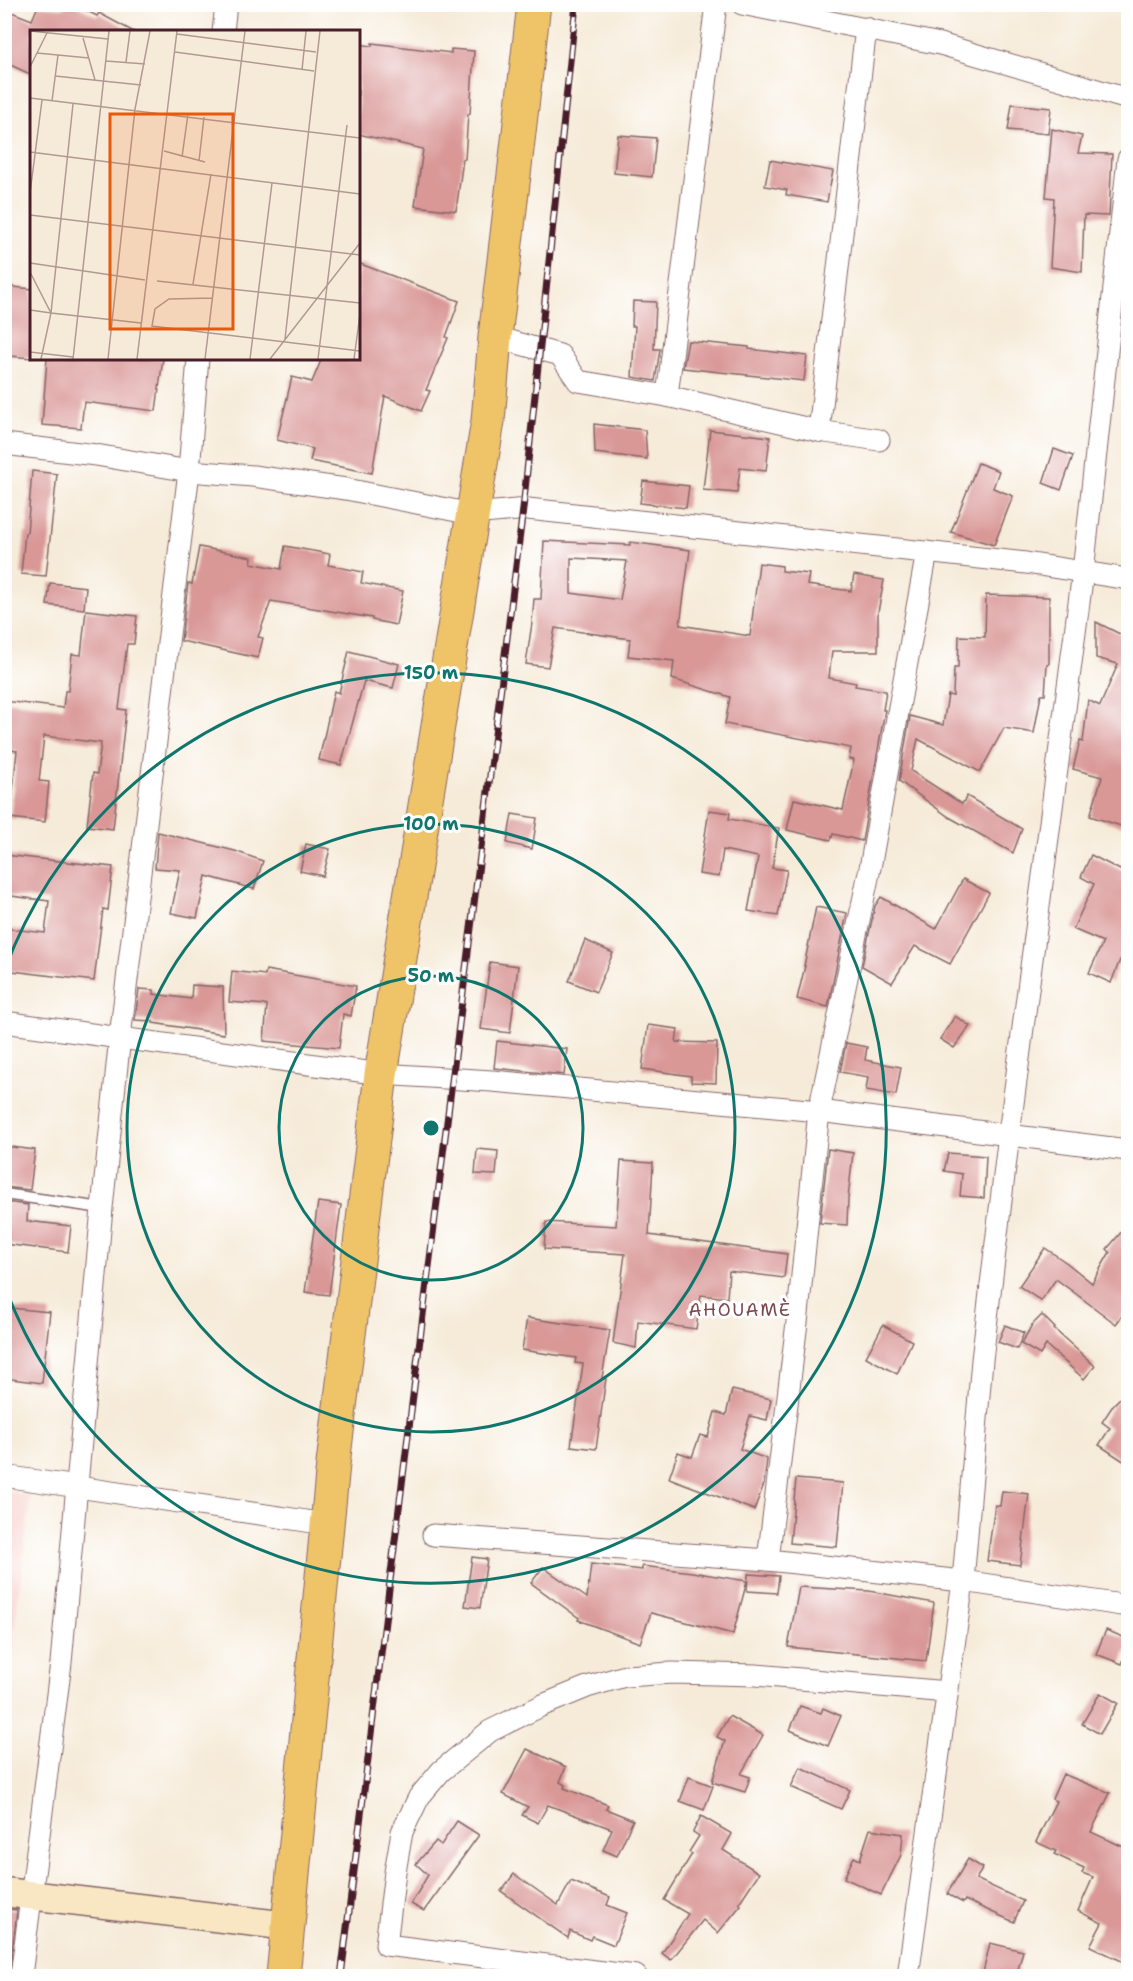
<svg xmlns="http://www.w3.org/2000/svg" width="1133" height="1981" font-family="'Shantell Sans',sans-serif">
  <style>
    .built { fill: #f7d0cc }
    .building { fill: #d99796; fill-rule: evenodd }
    .lines { fill: none; stroke-linecap: round; stroke-linejoin: round }
    .lane-casing { stroke: #866668; stroke-width: 13 }
    .street-casing { stroke: #866668; stroke-width: 23 }
    .secondary-casing { stroke: #866668; stroke-width: 31 }
    .highway-casing { stroke: #866668; stroke-width: 35 }
    .lane { stroke: #fff; stroke-width: 10 }
    .street { stroke: #fff; stroke-width: 21 }
    .secondary { stroke: #f9e7c3; stroke-width: 28 }
    .highway { stroke: #efc469; stroke-width: 33 }
    .rail-casing { stroke: #4a1f2b; stroke-width: 7 }
    .rail { stroke: #fff; stroke-width: 4.5; stroke-dasharray: 14; stroke-linecap: butt }
    .ring { fill: none; stroke: #0f766e; stroke-width: 3 }
    .labels { text-anchor: middle; dominant-baseline: central; stroke-width: 6; stroke-linejoin: round; paint-order: stroke }
    .neighbourhood-label { font-size: 18px; letter-spacing: 1.5px; fill: #7c4950; stroke: #fff }
    .inset-road { fill: none; stroke: #b19993; stroke-width: 1.5 }
    .view { fill: #e8590c; fill-opacity: 0.15; stroke: #e8590c; stroke-width: 3 }
    .inset-edge { fill: none; stroke: #4a1f2b; stroke-width: 3 }
    .centre { fill: #0f766e; stroke: #fff; stroke-width: 3 }
    .ring-label { font-size: 18px; text-anchor: middle; font-weight: bold; fill: #0f766e; stroke: #fff; stroke-width: 6; stroke-linejoin: round; paint-order: stroke }
  </style>
  <rect width="100%" height="100%" fill="#fff"/>
  <filter id="ink" filterUnits="userSpaceOnUse"><feTurbulence type="fractalNoise" baseFrequency=".0167" numOctaves="2"/><feDisplacementMap in="SourceGraphic" scale="12" xChannelSelector="R" yChannelSelector="G"/><feConvolveMatrix kernelMatrix="1 2 1 2 8 2 1 2 1" color-interpolation-filters="sRGB"/></filter>
  <filter id="wash" filterUnits="userSpaceOnUse"><feTurbulence type="fractalNoise" baseFrequency=".008" numOctaves="4" result="noise"/><feDisplacementMap in="SourceGraphic" scale="24" xChannelSelector="R" yChannelSelector="G"/><feGaussianBlur stdDeviation="1.35" result="paint"/><feColorMatrix in="noise" values="0 0 0 0 0 0 0 0 0 0 0 0 0 0 0 0 0 1.4 0 .05"/><feComposite in="paint" operator="in"/></filter>
  <g filter="url(#wash)">
    <rect width="100%" height="100%" fill="#f6ebd9"/>
    <path class="built" d="M5,1492L31,1495L5,1699L4,1492Z"/>
    <g id="blocks">
      <g class="building">
        <path d="M67,4H73L97,16L99,13L134,32H32V75L4,62V9L32,20L38,6L65,8Z"/>
        <path d="M372,43L451,53V49L474,51L470,114H468L465,159H463L456,211L415,206L423,149L358,134V44L372,46Z"/>
        <path d="M1012,104L1051,108L1048,134L1008,130Z"/>
        <path d="M1052,129L1082,136L1078,153L1112,154L1109,216L1084,215L1082,272L1050,267L1054,198L1046,197Z"/>
        <path d="M618,135L656,138L652,177L614,173Z"/>
        <path d="M770,160L833,171L827,202L786,195L787,190L765,186Z"/>
        <path d="M358,263L459,301L446,337L448,338L426,390L430,391L421,411L385,396L372,473L310,461L313,449L277,440L292,377L312,382L322,358H358Z"/>
        <path d="M4,286L32,289V358L10,356V352L4,351Z"/>
        <path d="M633,301L656,302L654,349H660L655,381L632,377L635,326H632Z"/>
        <path d="M688,341L749,347V349L807,356L804,381L683,368Z"/>
        <path d="M47,358L75,360V358H163L156,411L84,402L81,428L42,425Z"/>
        <path d="M594,424L645,430L647,459L595,453Z"/>
        <path d="M710,430L770,437L766,471L740,468L737,493L703,490Z"/>
        <path d="M1054,449L1073,456L1061,490L1043,483Z"/>
        <path d="M978,463L999,471L993,488L1013,496L994,545L951,532Z"/>
        <path d="M32,471L57,474L46,576L21,574L25,533H27Z"/>
        <path d="M643,481L689,486L686,508L640,503Z"/>
        <path d="M544,541L630,545V542L690,550L680,625L750,636L759,563L782,566V571L809,574L807,585L851,591L854,575L884,580L878,612V651H832L829,678L856,683L855,686L886,691L883,710H885L862,841L833,834L831,840L787,830L794,799L843,810L854,760L849,759L851,748L725,724L730,697L672,679L674,661L628,656L630,639L555,628L548,667L526,664L532,623L534,599H541ZM571,558L627,561L620,600L571,593Z"/>
        <path d="M285,546L330,554L328,565L363,572L361,583L403,591L396,625L372,620V618L271,601L258,637L263,638L258,658L181,641L188,583L192,584L199,547L252,557L251,563L281,569Z"/>
        <path d="M50,583L86,587L84,609L47,605Z"/>
        <path d="M986,595L1049,597V664H1047L1045,695H1041L1034,733L1004,728L980,772L918,739L911,771L962,804L967,796L1022,829L1013,853L949,817L899,781L910,716L943,725L948,695L953,696L954,668H958L959,636L985,637Z"/>
        <path d="M86,610L137,616L134,644H127L119,709L126,710L113,829L87,826L93,773L97,774L101,743L44,736L39,781L49,782L45,822L10,818L17,751L4,749V701L63,708L65,691H68L72,654L81,655Z"/>
        <path d="M1096,622L1128,638V803L1121,826L1090,816L1102,777L1073,769L1080,741L1083,742L1088,700L1100,706L1118,664L1096,658Z"/>
        <path d="M349,651L399,664L393,688L364,681L341,765L319,760L334,691L339,693Z"/>
        <path d="M709,810L730,813L729,819L779,828L772,868L787,870L778,916L748,911L758,857L723,850L719,877L699,874Z"/>
        <path d="M512,814L537,818L532,849L507,843Z"/>
        <path d="M158,832L235,851L263,861L254,889L206,876L197,918L171,913L180,870L155,868Z"/>
        <path d="M306,844L330,849L323,876L300,871Z"/>
        <path d="M4,855L113,867L108,910L103,909L94,981L4,970V928L45,933L49,901L4,895Z"/>
        <path d="M1091,855L1128,874V964L1120,960L1111,983L1089,973L1103,942L1073,929L1094,884L1081,877Z"/>
        <path d="M963,879L989,893L950,964L915,946L892,983L862,966L875,906L881,897L936,929Z"/>
        <path d="M816,907L847,913L828,1007L797,999L805,966H804Z"/>
        <path d="M585,940L613,953L596,992L569,981Z"/>
        <path d="M490,962L518,966L510,1033L481,1029Z"/>
        <path d="M266,970L356,986L351,1016L343,1014L339,1048L264,1041L267,1005L229,1002L232,971L265,975Z"/>
        <path d="M192,985L223,987L224,1034L153,1023V1021L135,1020L139,989L154,990V994L191,999Z"/>
        <path d="M955,1016L970,1026L954,1048L940,1039Z"/>
        <path d="M648,1025L678,1029L676,1042L717,1043L716,1083L691,1082V1076L642,1069Z"/>
        <path d="M497,1041L567,1049L564,1075L494,1068Z"/>
        <path d="M846,1043L867,1047L865,1060L901,1067L896,1095L866,1090L868,1077L840,1072Z"/>
        <path d="M4,1146L35,1150L30,1190L4,1187Z"/>
        <path d="M477,1149L498,1151L496,1175L475,1174Z"/>
        <path d="M828,1149L853,1153L848,1199L847,1225L820,1223Z"/>
        <path d="M948,1153L986,1156L984,1198L960,1196L962,1174L944,1171Z"/>
        <path d="M621,1161L653,1163L649,1235L787,1254L784,1278L729,1271L727,1298L701,1295L696,1329L638,1321L636,1348L613,1343L625,1254L544,1249L546,1222L616,1226Z"/>
        <path d="M4,1202L28,1205L27,1221L71,1226L68,1252L4,1244Z"/>
        <path d="M318,1202L341,1205L329,1295L305,1292Z"/>
        <path d="M1128,1224V1308L1116,1324L1056,1279L1041,1301L1019,1286L1045,1248L1067,1263L1092,1283L1110,1252L1107,1249Z"/>
        <path d="M10,1308L50,1312L42,1383L4,1378V1356Z"/>
        <path d="M1042,1315L1055,1328L1054,1329L1095,1366L1084,1379L1046,1345L1040,1355L1021,1344L1032,1325Z"/>
        <path d="M527,1318L610,1330L602,1378H606L596,1449L571,1446L583,1364L575,1363L576,1358L522,1350Z"/>
        <path d="M883,1325L912,1341L897,1374L866,1357Z"/>
        <path d="M1005,1325L1024,1333L1017,1349L998,1342Z"/>
        <path d="M732,1390L771,1399L767,1420L750,1416L740,1449L767,1459L764,1484L754,1510L669,1478L678,1452L692,1457L700,1435L708,1437L715,1412L726,1415Z"/>
        <path d="M1128,1390V1464L1099,1445L1110,1428L1102,1422L1114,1404Z"/>
        <path d="M796,1479L843,1483L837,1547L790,1543Z"/>
        <path d="M1002,1491L1029,1494L1020,1565L987,1561L995,1505L1000,1506Z"/>
        <path d="M472,1557L487,1559L480,1608L465,1606Z"/>
        <path d="M591,1564L642,1570V1566L692,1572L747,1581L733,1634L651,1613L640,1643L578,1620L579,1618L531,1583L543,1567L587,1598Z"/>
        <path d="M748,1574L779,1576L777,1593L747,1591Z"/>
        <path d="M799,1587L869,1591L934,1603L926,1661L788,1647Z"/>
        <path d="M1106,1630L1128,1639V1647L1122,1664L1096,1654Z"/>
        <path d="M1100,1693L1118,1703L1100,1734L1082,1724Z"/>
        <path d="M800,1706L821,1713L823,1708L841,1716L828,1746L790,1730Z"/>
        <path d="M729,1716L763,1735L741,1774L750,1777L745,1792L712,1782L725,1741L717,1737Z"/>
        <path d="M527,1749L566,1767L560,1782L565,1785L564,1788L608,1805L606,1809L633,1820L617,1856L603,1850L612,1829L548,1805L538,1823L522,1815L528,1807L503,1794Z"/>
        <path d="M800,1767L850,1790L841,1809L791,1787Z"/>
        <path d="M1063,1774L1110,1793L1091,1832L1128,1849V1964L1090,1946L1102,1923L1078,1911L1093,1877L1082,1873L1084,1868L1054,1854L1056,1851L1036,1842L1056,1801L1052,1799Z"/>
        <path d="M689,1777L713,1786L704,1810L680,1801Z"/>
        <path d="M701,1816L732,1834L723,1850L759,1873L739,1903L741,1905L718,1933L703,1920L671,1960L662,1953L688,1914L664,1900L692,1854L689,1852L699,1836L693,1832Z"/>
        <path d="M457,1821L479,1835L424,1911L411,1904L428,1875L416,1864L436,1841L441,1845Z"/>
        <path d="M870,1829L903,1834L901,1855L881,1895L844,1878L854,1857L860,1860Z"/>
        <path d="M968,1859L983,1868L976,1879L1023,1901L1014,1922L965,1900L963,1903L947,1894Z"/>
        <path d="M514,1874L558,1905L571,1881L610,1897L607,1905L627,1913L614,1945L592,1936L590,1940L570,1931L568,1938L501,1891Z"/>
        <path d="M4,1909L17,1910L9,1976H4Z"/>
        <path d="M990,1943L1023,1951L1016,1977H982Z"/>
      </g>
    </g>
  </g>
  <g filter="url(#ink)">
    <use href="#blocks" fill-opacity="0" stroke="#866668" stroke-width="1.5"/>
    <g class="lines">
      <defs>
        <path id="lane" d="M4,1194L102,1208"/>
        <g id="street">
          <path d="M742,4L940,44L1128,99"/>
          <path d="M223,32L226,4"/>
          <path d="M495,337L560,355L578,381L667,396L819,431L879,440"/>
          <path d="M667,396L716,4"/>
          <path d="M819,431L866,28"/>
          <path d="M4,444L96,455L189,471L253,476L346,489L472,514L528,509L1026,563L1128,579"/>
          <path d="M4,1022L381,1074L492,1081L819,1111L1128,1150"/>
          <path d="M4,1476L326,1524"/>
          <path d="M433,1535L768,1560L963,1581L1128,1606"/>
          <path d="M768,1560L798,1314L819,1111L870,868L927,552"/>
          <path d="M21,1976L61,1663L102,1208L120,1037L189,471L198,358"/>
          <path d="M636,1976L386,1945L395,1872L402,1832L419,1797L441,1771L490,1731L543,1705L587,1687L625,1676L672,1673L756,1675L947,1692"/>
          <path d="M908,1976L963,1581L982,1360L1009,1134L1083,572L1128,159"/>
        </g>
        <path id="secondary" d="M4,1892L289,1926"/>
        <path id="highway" d="M283,1976L333,1464L381,1074L488,421L495,337L534,4"/>
      </defs>
      <use href="#lane" class="lane-casing"/>
      <use href="#street" class="street-casing"/>
      <use href="#secondary" class="secondary-casing"/>
      <use href="#highway" class="highway-casing"/>
      <use href="#lane" class="lane"/>
      <use href="#street" class="street"/>
      <use href="#secondary" class="secondary"/>
      <use href="#highway" class="highway"/>
      <defs>
        <path id="rail" d="M341,1976L523,509L576,4"/>
      </defs>
      <use href="#rail" class="rail-casing"/>
      <use href="#rail" class="rail"/>
    </g>
  </g>
  <g class="ring">
    <circle cx="431" cy="1128" r="152"/>
    <circle cx="431" cy="1128" r="304"/>
    <path d="M5 969A455 455 0 1 1 5 1287"/>
  </g>
  <g class="labels">
    <g class="neighbourhood-label">
      <text x="740" y="1310">AHOUAMÈ</text>
    </g>
  </g>
  <g transform="translate(30 30)">
    <rect width="330" height="330" fill="#f6ebd9"/>
    <path class="inset-road" d="M0,1L78,9M147,4L286,22M53,8L65,50M145,22L284,41M7,23L59,28M76,31L115,34M96,32L100,1M0,37L17,3M272,40L276,1M25,46L111,55M0,68L330,108M22,71L28,25M134,121L175,132M0,122L330,164M152,127L158,84M169,131L174,87M0,163L12,70M0,185L330,225M0,233L115,250M0,242L21,283L111,293M127,251L330,273M163,254L181,144M183,268L139,269L125,279L122,296L330,321M0,280L21,283M255,309L290,1M0,322L43,327M11,329L21,283L43,74M43,329L79,1M78,329L105,79L120,1M107,329L147,1M175,329L215,1M220,329L242,153M240,329L330,213M288,329L317,95M324,329L330,284"/>
    <path class="view" d="M80,84H203V299H80Z"/>
    <rect width="330" height="330" class="inset-edge"/>
  </g>
  <circle cx="431" cy="1128" r="9" class="centre"/>
  <g class="ring-label">
    <text x="431" y="679">150 m</text>
    <text x="431" y="830">100 m</text>
    <text x="431" y="982">50 m</text>
  </g>
  <rect width="1133" height="1981" fill="none" stroke="#fff" stroke-width="24"/>
</svg>
